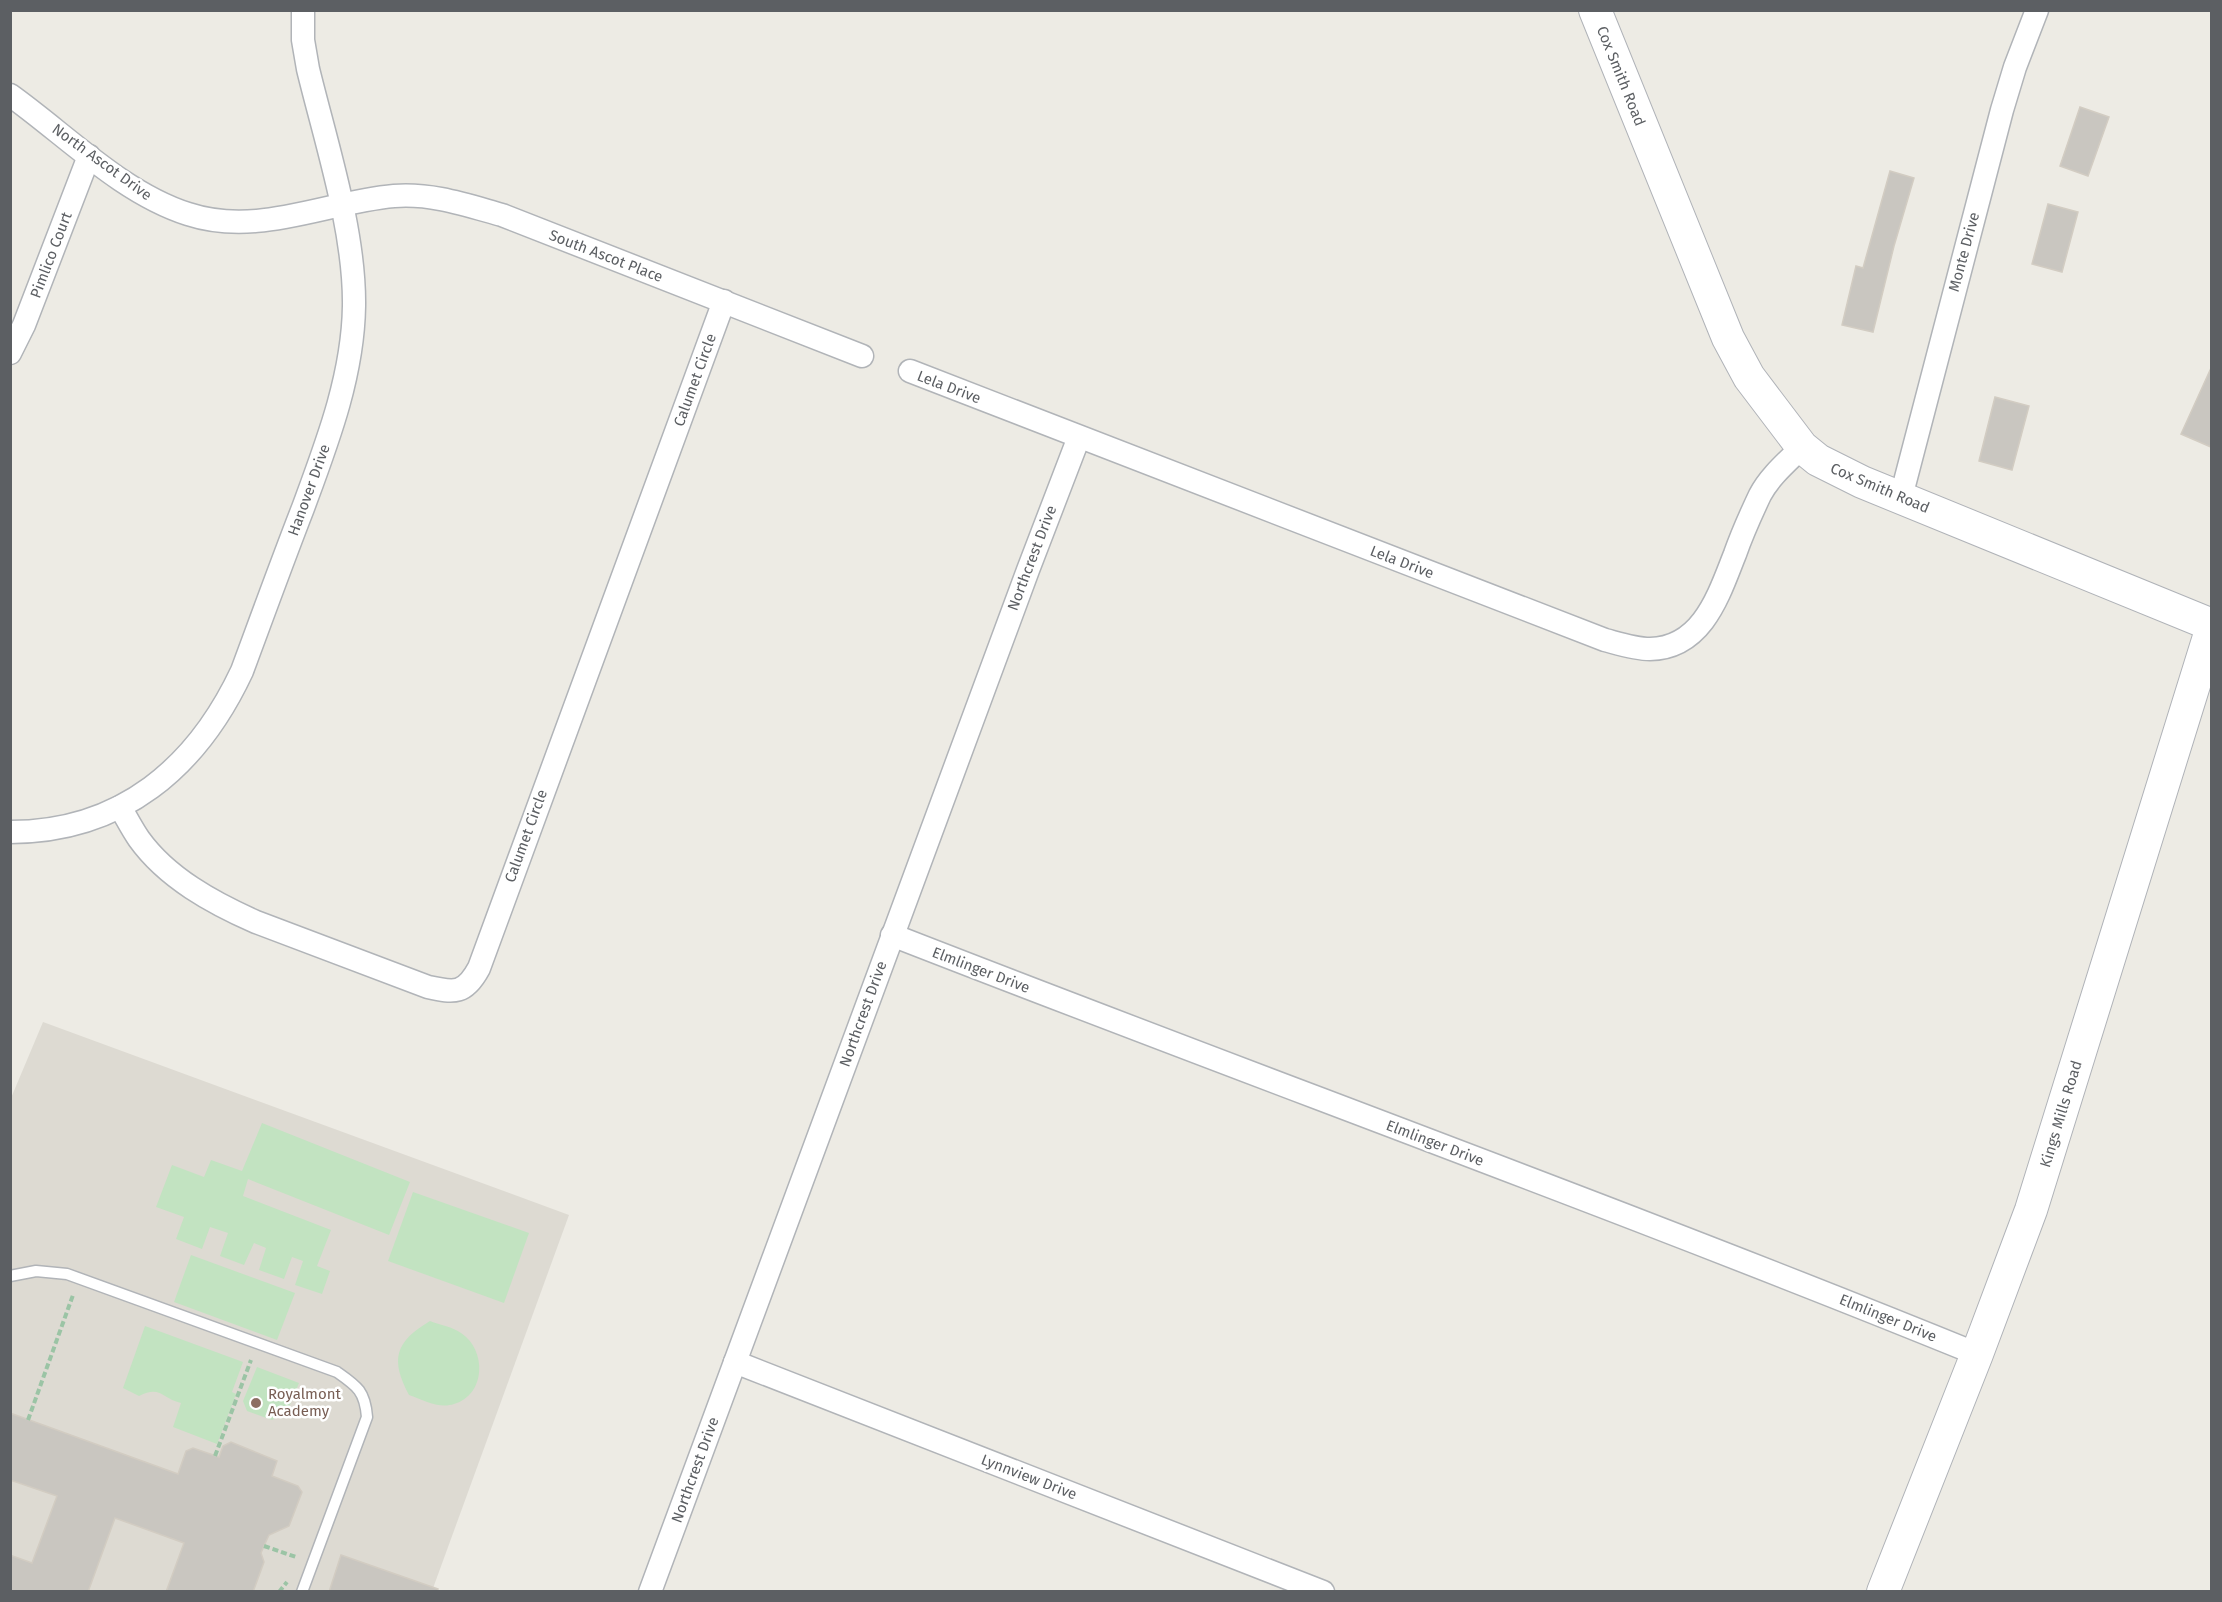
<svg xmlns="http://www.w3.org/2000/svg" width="2222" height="1602" font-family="'Fira Sans',sans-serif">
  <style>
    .education { fill: #dddad2 }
    .green { fill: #c2e3c1 }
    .building { fill: #c9c6c0; stroke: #d2ccc2; stroke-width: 1.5 }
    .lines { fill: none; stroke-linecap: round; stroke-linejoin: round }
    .lane-casing { stroke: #b1b4b8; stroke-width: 13 }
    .street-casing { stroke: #b1b4b8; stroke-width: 25 }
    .secondary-casing { stroke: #b0b3b8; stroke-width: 34 }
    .path { stroke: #9bc4a5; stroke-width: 4; stroke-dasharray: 6 3; stroke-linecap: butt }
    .lane { stroke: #fff; stroke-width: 10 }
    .street { stroke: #fff; stroke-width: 22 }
    .secondary { stroke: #fff; stroke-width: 32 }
    .education-dot { fill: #8d6e63; stroke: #fff; stroke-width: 2 }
    .labels { text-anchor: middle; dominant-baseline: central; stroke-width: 5; stroke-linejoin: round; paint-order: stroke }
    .street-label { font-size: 15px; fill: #5c5f63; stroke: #fff }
    .education-label { font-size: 15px; fill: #785e54; stroke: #fff; text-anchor: start }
  </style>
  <rect width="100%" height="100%" fill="#edebe4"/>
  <path class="education" d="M43,1022L569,1215L432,1591L11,1592V1098Z"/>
  <g class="green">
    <path d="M262,1123L410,1182L389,1235L248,1179L243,1196L331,1230L317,1266L330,1271L322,1294L295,1285L303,1261L292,1257L284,1279L259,1270L266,1248L254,1243L244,1265L220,1256L228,1233L210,1227L202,1249L176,1239L184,1217L156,1207L172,1165L204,1177L211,1160L242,1171Z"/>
    <path d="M413,1192L529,1233L504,1303L388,1261Z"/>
    <path d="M191,1255L295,1293L277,1340L174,1302Z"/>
    <path d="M430,1321C440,1325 453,1327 461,1333C487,1350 486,1395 454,1404C439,1409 423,1400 409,1395C390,1359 395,1342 430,1321Z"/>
    <path d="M145,1326L243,1362L232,1392L236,1394L217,1444L173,1427L181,1403C162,1399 161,1385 139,1396L123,1388Z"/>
    <path d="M257,1367L299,1383L287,1412L272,1420L247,1411L243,1401Z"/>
  </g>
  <g class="building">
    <path d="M2080,107L2109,117L2088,176L2060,166Z"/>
    <path d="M1890,171L1914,178L1894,246L1873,332L1842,325L1856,266L1863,268Z"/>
    <path d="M2048,204L2078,212L2062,272L2032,264Z"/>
    <path d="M2211,368V447L2181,434Z"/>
    <path d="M1995,397L2029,406L2012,470L1979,461Z"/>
    <path d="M10,1413L178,1474L186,1451L193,1448L219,1457L223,1446L231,1442L277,1461L272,1476L298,1486L302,1492L289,1526L269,1535L264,1546L261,1553L264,1562L253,1592H166L184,1543L115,1518L88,1592H10V1555L32,1563L57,1496L10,1480Z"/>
    <path d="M341,1555L438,1589L437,1592H329Z"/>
  </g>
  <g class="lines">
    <defs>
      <path id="lane" d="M10,1276L36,1271L67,1274L337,1372C357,1386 365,1391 367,1417L302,1592"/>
      <g id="street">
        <path d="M10,95C66,135 122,193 188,214C258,237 325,202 394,196C432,193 466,205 502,215L862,356"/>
        <path d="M10,353L24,325L89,156"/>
        <path d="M910,371L1605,640C1620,644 1635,649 1650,649C1703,648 1719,594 1735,554C1742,534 1751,514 1760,495C1770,476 1787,462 1802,447"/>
        <path d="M1901,497L2002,110L2015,67L2037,10"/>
        <path d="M120,807C126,817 132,829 139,839C167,878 213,903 256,922L428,987C455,993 465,994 479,968L724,301"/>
        <path d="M10,832C122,832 197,767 242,671C262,617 282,562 303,508C327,443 353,376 354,306C355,231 326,143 308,69L303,40V10"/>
        <path d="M892,935C1253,1076 1618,1208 1977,1354"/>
        <path d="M735,1362L1323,1592"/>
        <path d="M650,1592L1028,570L1079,437"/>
      </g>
      <g id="secondary">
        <path d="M1595,10L1728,338L1749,377L1802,447L1818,460L1862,482L2212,625"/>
        <path d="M1883,1592L1977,1354L2031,1210L2212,627"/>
      </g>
    </defs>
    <use href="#lane" class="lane-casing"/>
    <use href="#street" class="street-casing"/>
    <use href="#secondary" class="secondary-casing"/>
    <g class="path">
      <path d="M28,1420L73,1295"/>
      <path d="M215,1456L251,1360"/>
      <path d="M264,1546L296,1557"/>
      <path d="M279,1592L287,1582"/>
    </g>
    <use href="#lane" class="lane"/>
    <use href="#street" class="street"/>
    <use href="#secondary" class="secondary"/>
  </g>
  <circle class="education-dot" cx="256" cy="1403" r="6"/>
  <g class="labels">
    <g class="street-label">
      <text transform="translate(1621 76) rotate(68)">Cox Smith Road</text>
      <text transform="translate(102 162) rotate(36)">North Ascot Drive</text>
      <text transform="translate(1964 252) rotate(-75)">Monte Drive</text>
      <text transform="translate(51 255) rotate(-69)">Pimlico Court</text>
      <text transform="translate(606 256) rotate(21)">South Ascot Place</text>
      <text transform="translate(695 380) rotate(-70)">Calumet Circle</text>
      <text transform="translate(949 387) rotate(21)">Lela Drive</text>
      <text transform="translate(1880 488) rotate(23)">Cox Smith Road</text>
      <text transform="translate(309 490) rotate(-70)">Hanover Drive</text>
      <text transform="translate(1032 558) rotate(-69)">Northcrest Drive</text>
      <text transform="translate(1402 562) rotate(21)">Lela Drive</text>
      <text transform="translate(526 836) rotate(-70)">Calumet Circle</text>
      <text transform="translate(981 970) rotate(21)">Elmlinger Drive</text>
      <text transform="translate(863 1014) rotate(-70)">Northcrest Drive</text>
      <text transform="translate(2061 1114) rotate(-73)">Kings Mills Road</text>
      <text transform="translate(1435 1143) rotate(21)">Elmlinger Drive</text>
      <text transform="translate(1888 1318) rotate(22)">Elmlinger Drive</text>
      <text transform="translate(695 1470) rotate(-70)">Northcrest Drive</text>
      <text transform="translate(1029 1477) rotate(21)">Lynnview Drive</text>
    </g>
    <g class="education-label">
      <text x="268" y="1394">Royalmont<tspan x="268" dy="17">Academy</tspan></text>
    </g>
  </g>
  <rect width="2222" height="1602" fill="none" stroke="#5c5f63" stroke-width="24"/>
</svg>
